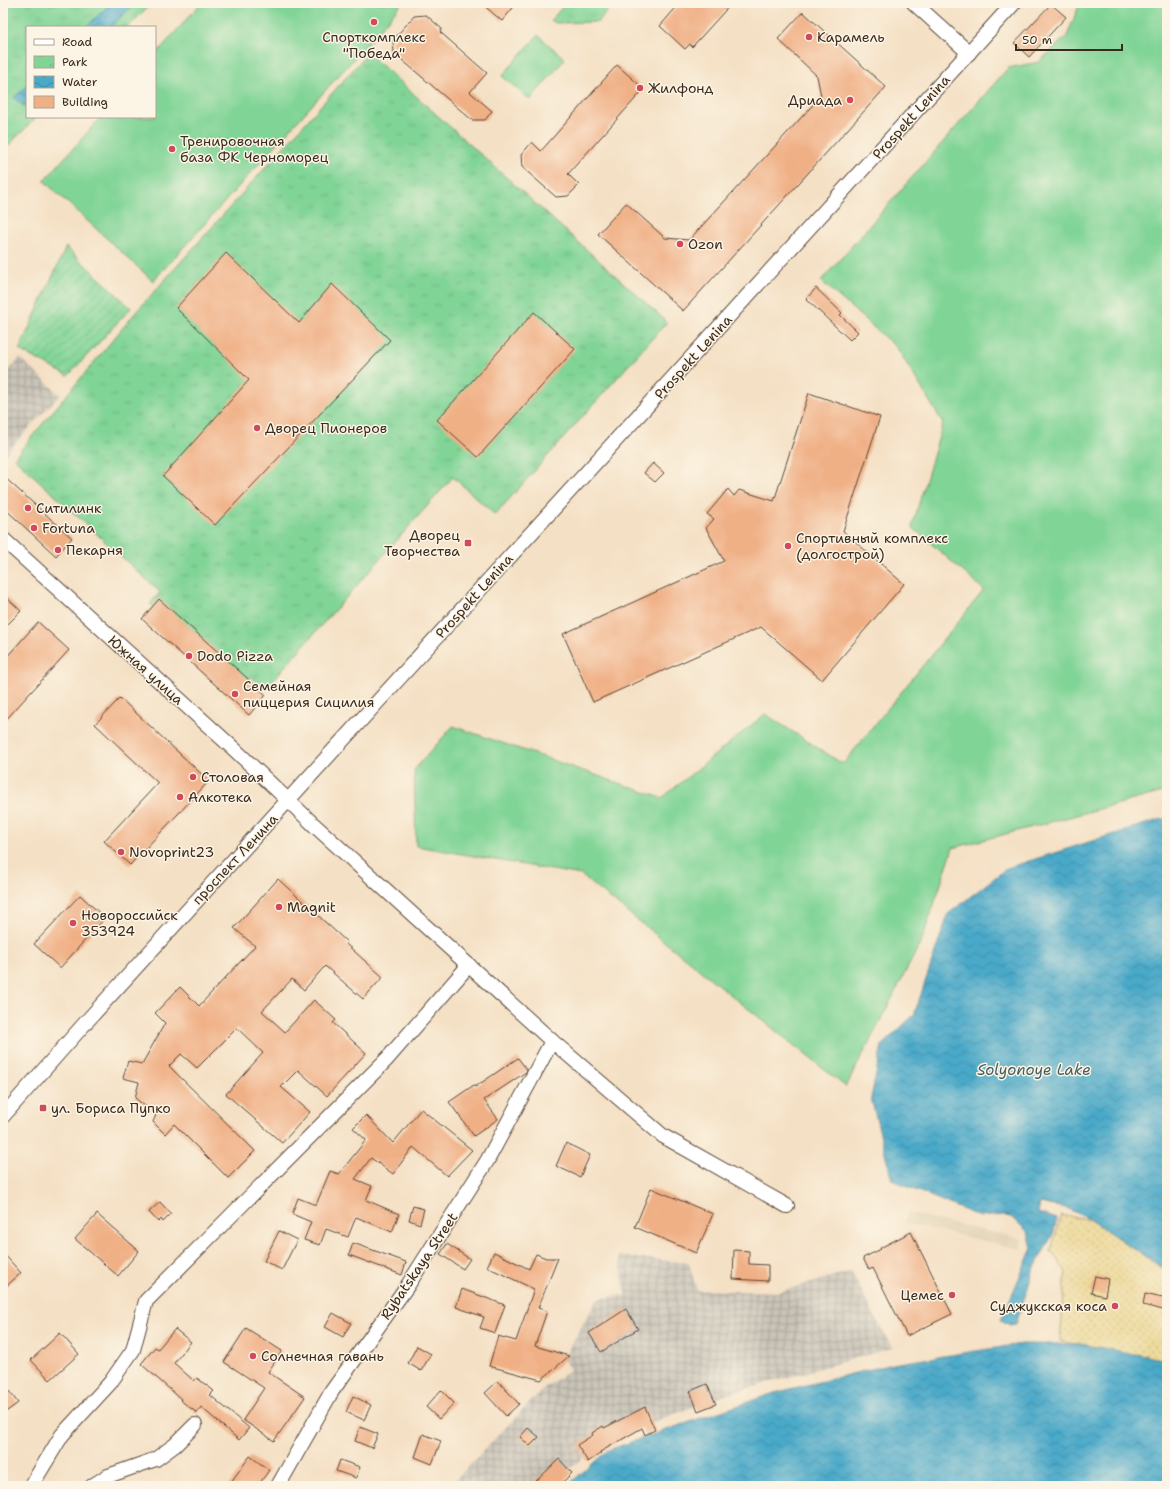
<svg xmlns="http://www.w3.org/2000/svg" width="1170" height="1489" font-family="'Shantell Sans',sans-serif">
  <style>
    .built { fill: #e1d2b4 }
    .industrial { fill: url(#industrial-grid) }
    .grass { fill: #80d496; stroke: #5e7f5a }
    .sand { fill: url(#sand-dots); stroke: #94825e }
    .park { fill: url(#park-tufts); stroke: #5e7f5a }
    .garden { fill: url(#garden-furrows); stroke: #5e7f5a }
    .water { fill: url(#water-waves); stroke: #426a74 }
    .building { fill: #f0b086 }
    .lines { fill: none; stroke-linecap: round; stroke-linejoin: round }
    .minor-casing { stroke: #574537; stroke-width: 16 }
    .minor { stroke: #fff; stroke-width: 14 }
    .poi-dot { fill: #d1495b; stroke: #fcf5e5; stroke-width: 1.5 }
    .labels { text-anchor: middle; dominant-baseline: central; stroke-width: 3; stroke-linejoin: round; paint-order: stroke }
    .poi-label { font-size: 14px; fill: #3b2a1e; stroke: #fcf5e5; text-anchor: start }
    .street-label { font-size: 14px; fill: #3b2a1e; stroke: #fcf5e5 }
    .water-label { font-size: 15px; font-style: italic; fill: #415d62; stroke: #fcf5e5 }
  </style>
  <defs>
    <pattern id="industrial-grid" width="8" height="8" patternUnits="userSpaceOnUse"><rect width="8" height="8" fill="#c9c3b8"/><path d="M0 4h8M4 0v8" fill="none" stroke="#a49f95"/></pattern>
    <pattern id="sand-dots" width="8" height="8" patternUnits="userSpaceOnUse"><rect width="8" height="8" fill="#eeda9e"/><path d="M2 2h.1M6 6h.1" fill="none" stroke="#cdbb88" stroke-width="1.8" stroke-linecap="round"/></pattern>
    <pattern id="park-tufts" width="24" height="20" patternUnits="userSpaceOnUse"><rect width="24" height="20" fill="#80d496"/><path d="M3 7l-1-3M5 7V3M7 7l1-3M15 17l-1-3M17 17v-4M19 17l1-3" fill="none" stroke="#70b681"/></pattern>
    <pattern id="garden-furrows" width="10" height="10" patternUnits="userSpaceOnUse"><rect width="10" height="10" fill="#80d496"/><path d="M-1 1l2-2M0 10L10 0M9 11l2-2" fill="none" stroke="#70b681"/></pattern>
    <pattern id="water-waves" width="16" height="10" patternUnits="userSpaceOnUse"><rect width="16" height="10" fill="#4aa9c9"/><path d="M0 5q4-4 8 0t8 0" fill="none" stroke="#3f8aa3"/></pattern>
  </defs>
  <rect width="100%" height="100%" fill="#fcf5e5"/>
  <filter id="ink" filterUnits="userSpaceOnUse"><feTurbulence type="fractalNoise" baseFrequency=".025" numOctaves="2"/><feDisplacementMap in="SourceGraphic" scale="8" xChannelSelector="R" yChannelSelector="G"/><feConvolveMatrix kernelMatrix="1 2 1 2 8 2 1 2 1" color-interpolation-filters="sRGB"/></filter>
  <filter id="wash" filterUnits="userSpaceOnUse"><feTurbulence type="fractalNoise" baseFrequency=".012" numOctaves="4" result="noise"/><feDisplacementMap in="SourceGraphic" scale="16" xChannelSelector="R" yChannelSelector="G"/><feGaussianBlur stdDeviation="0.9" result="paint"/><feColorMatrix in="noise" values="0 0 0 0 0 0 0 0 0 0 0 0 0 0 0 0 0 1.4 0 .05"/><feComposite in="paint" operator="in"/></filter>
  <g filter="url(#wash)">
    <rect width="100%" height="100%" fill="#f4e0c4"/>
    <path class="built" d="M907,1213L1022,1239L1020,1249L905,1223Z"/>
    <g class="industrial">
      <path d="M20,358L60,395L5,454L3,452V376Z"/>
      <path d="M619,1256L689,1263L697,1290L778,1292L851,1271L892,1348L722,1396L608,1439L547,1486H449L545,1387L570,1371L563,1358L598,1298L626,1295Z"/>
    </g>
    <g class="grass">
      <path d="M201,3H402L370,41L153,281L44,181L101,117H155V55Z"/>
      <path d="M1080,3H1167V791L953,848L922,940L846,1087L581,875L416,846L414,770L453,726L662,798L765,714L843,764L984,590L912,527L943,423L897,348L821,281L1008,68L1039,62L1067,36Z"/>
      <path d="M538,35L565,59L530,100L502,76Z"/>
    </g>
    <path class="sand" d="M1061,1215L1091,1220L1167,1271V1360L1060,1341L1066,1272L1051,1251Z"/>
    <g class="park">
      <path d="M3,3H152L128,27H27V117H37L3,151Z"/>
      <path d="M566,3H614L598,22L556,23L551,20Z"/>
      <path d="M368,53L667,322L495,515L453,477L265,689L251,676L241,687L150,604L160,592L14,458L136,312Z"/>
    </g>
    <path class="garden" d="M66,247L131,308L68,376L19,350Z"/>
    <g class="water">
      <path d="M111,3H136L110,27H86Z"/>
      <path d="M27,85V104L24,106L14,98Z"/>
      <path d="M1161,819H1167V1271L1091,1220L1069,1209L1040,1203L1038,1213L1057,1219L1053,1234L1034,1269L1016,1324L1010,1325L1001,1320L1032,1248L1028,1232L1013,1218L1003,1215L980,1217L892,1180L871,1098L882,1045L914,1015L948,914L1007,868Z"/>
      <path d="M1021,1344H1081L1167,1360V1486H567L608,1450L774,1393L892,1364Z"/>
    </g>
    <g id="blocks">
      <g class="building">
        <path d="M481,3H517L502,21Z"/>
        <path d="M680,3H732L692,47L690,44L685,49L660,26Z"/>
        <path d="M1051,4L1066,17L1029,57L1014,43Z"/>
        <path d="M803,12L886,87L683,311L598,234L626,203L665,238L689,240L821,96L817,76L778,39Z"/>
        <path d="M426,15L442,29L440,32L487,73L470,92L492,111L485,120H472L394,53L393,40L414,16Z"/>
        <path d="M617,65L644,89L568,174L579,185L568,196L556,197L522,167L521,155L532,142L541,151Z"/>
        <path d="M226,253L299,323L332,284L390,340L215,525L163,476L249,380L176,308Z"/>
        <path d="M816,288L842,313L840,315L858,332L850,340L806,299Z"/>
        <path d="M534,312L575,349L478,457L437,420Z"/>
        <path d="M809,393L880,417L843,531L904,584L822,680L761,627L593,702L563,634L724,561L706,528L714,519L707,514L728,489L734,496L739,490L774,501Z"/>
        <path d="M653,463L664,473L655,482L644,473Z"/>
        <path d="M3,476L72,538L56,556L3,507Z"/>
        <path d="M3,594L21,611L3,629Z"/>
        <path d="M159,599L266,695L249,715L142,619Z"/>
        <path d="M38,622L69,650L3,723V661Z"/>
        <path d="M120,698L209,781L130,865L104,841L158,783L95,724Z"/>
        <path d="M278,879L347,942L346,944L383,977L363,999L325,966L304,990L292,979L262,1011L285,1032L314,1000L336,1020L333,1023L366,1053L327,1096L298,1070L281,1087L310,1112L282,1143L226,1094L263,1053L237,1028L197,1068L181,1054L169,1066L255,1151L228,1178L174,1124L165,1134L153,1122L156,1115L135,1098L139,1082L123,1078L128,1061L142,1064L165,1023L155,1013L180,987L199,1006L255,946L234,928Z"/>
        <path d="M80,895L105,918L60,968L34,944Z"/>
        <path d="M518,1058L527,1070L526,1072L484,1100L498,1119L474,1136L449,1102L474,1085L475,1087Z"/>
        <path d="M421,1109L472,1150L447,1176L413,1147L393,1174L371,1158L355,1179L372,1186L366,1200L399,1214L392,1232L356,1217L348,1237L326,1229L320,1245L304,1240L311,1222L292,1214L298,1198L316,1205L330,1171L339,1174L366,1140L353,1128L366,1115L393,1143Z"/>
        <path d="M566,1143L590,1155L580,1177L556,1166Z"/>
        <path d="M651,1188L713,1214L696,1253L635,1227Z"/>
        <path d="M160,1202L171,1214L163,1222L161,1219L158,1222L149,1212Z"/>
        <path d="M413,1206L424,1209L420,1224L409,1220Z"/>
        <path d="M97,1214L139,1251L118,1276L75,1239Z"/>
        <path d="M279,1231L297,1240L282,1270L264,1261Z"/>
        <path d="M911,1232L952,1314L907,1336L873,1268L869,1270L863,1258L881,1249L880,1248Z"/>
        <path d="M353,1243L406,1262L402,1275L349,1255Z"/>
        <path d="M447,1244L470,1259L463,1269L440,1254Z"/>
        <path d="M734,1250L749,1251V1264L768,1265V1281L733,1279Z"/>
        <path d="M494,1252L529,1269L536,1254L546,1258H558L538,1308L547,1311L535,1346L569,1356L541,1380L489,1366L498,1336L516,1341L534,1289L487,1267Z"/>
        <path d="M3,1253L21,1273L3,1289Z"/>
        <path d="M1095,1276L1108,1279L1105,1296L1091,1293Z"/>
        <path d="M462,1289L505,1305L495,1333L480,1328L484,1317L456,1307Z"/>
        <path d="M1145,1294L1167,1299V1311L1143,1305Z"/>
        <path d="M626,1309L638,1329L601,1352L589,1333Z"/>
        <path d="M333,1313L351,1323L343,1337L325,1327Z"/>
        <path d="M246,1328L282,1351L268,1372L305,1397L274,1441L243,1420L264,1388L224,1362Z"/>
        <path d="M175,1329L191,1342L174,1363L194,1381L197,1378L214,1391L210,1395L249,1428L239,1440L201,1407L197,1413L180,1400L181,1399L141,1364L155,1347L158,1349Z"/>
        <path d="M60,1333L79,1354L50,1380L31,1360Z"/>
        <path d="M417,1346L431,1354L421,1371L408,1363Z"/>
        <path d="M498,1381L519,1404L506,1416L485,1393Z"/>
        <path d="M3,1383L18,1403L3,1414Z"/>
        <path d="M707,1384L716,1404L698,1411L690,1391Z"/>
        <path d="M441,1390L454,1403L439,1419L426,1407Z"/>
        <path d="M353,1396L371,1405L364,1420L346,1412Z"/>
        <path d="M645,1407L655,1430L645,1435L642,1428L600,1452L601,1453L588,1462L577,1445L593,1435L592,1433L603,1426L604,1428Z"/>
        <path d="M360,1427L378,1434L372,1448L355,1441Z"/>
        <path d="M528,1428L539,1437L530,1446L520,1437Z"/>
        <path d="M423,1434L441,1441L432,1464L415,1457Z"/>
        <path d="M250,1456L269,1470L258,1486H228Z"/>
        <path d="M559,1459L572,1473L559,1486H531Z"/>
        <path d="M340,1460L360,1467L356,1478L336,1471Z"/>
      </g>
    </g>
  </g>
  <g filter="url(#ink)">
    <use href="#blocks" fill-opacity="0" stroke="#574537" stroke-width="1"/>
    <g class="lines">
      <defs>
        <g id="minor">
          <path d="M914,3L969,53"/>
          <path d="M3,539L234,749L313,824L552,1041L663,1136L787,1206"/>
          <path d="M3,1116L87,1021L1014,3"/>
          <path d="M31,1486L62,1435L110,1383L133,1350L146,1301L387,1059L469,965"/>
          <path d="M92,1486L108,1476L156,1459L175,1445L195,1425"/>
          <path d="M278,1486L332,1391L408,1285L487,1161L552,1041"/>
        </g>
      </defs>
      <use href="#minor" class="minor-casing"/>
      <use href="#minor" class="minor"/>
    </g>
  </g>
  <g class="poi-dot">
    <circle cx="374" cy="22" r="4"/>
    <circle cx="809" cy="37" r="4"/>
    <circle cx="640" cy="88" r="4"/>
    <circle cx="850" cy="100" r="4"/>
    <circle cx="172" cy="149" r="4"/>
    <circle cx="680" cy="244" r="4"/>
    <circle cx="257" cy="428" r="4"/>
    <circle cx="28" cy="508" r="4"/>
    <circle cx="34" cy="528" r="4"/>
    <rect x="464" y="539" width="8" height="8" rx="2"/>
    <circle cx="788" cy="546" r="4"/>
    <circle cx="58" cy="550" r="4"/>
    <circle cx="189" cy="656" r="4"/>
    <circle cx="235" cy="694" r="4"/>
    <circle cx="193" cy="777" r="4"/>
    <circle cx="180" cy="797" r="4"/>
    <circle cx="121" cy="852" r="4"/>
    <circle cx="279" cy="907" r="4"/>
    <circle cx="73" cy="923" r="4"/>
    <rect x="39" y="1104" width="8" height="8" rx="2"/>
    <circle cx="952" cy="1295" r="4"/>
    <circle cx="1115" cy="1306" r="4"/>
    <circle cx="253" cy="1356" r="4"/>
  </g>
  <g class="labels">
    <g class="poi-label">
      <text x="374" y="37" text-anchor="middle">Спорткомплекс<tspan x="374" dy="16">"Победа"</tspan></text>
      <text x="817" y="37">Карамель</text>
      <text x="648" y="88">Жилфонд</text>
      <text x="842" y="100" text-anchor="end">Дриада</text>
      <text x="180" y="141">Тренировочная<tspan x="180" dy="16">база ФК Черноморец</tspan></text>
      <text x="688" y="244">Ozon</text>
      <text x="265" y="428">Дворец Пионеров</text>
      <text x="36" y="508">Ситилинк</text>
      <text x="42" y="528">Fortuna</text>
      <text x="460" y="535" text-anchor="end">Дворец<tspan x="460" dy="16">Творчества</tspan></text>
      <text x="796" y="538">Спортивный комплекс<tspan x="796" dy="16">(долгострой)</tspan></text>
      <text x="66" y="550">Пекарня</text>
      <text x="197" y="656">Dodo Pizza</text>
      <text x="243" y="686">Семейная<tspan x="243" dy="16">пиццерия Сицилия</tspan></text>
      <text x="201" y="777">Столовая</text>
      <text x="188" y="797">Алкотека</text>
      <text x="129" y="852">Novoprint23</text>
      <text x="287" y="907">Magnit</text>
      <text x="81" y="915">Новороссийск<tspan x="81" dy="16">353924</tspan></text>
      <text x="51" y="1108">ул. Бориса Пупко</text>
      <text x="944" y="1295" text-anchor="end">Цемес</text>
      <text x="1107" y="1306" text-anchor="end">Суджукская коса</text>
      <text x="261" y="1356">Солнечная гавань</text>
    </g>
    <g class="street-label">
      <text transform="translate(911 117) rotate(-48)">Prospekt Lenina</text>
      <text transform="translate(693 357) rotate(-48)">Prospekt Lenina</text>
      <text transform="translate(474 596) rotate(-48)">Prospekt Lenina</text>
      <text transform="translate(146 670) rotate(42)">Южная улица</text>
      <text transform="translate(235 859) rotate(-47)">проспект Ленина</text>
      <text transform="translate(419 1266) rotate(-56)">Rybatskaya Street</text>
    </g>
    <g class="water-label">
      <text x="1034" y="1070">Solyonoye Lake</text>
    </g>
  </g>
  <rect width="1170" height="1489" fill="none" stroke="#fcf5e5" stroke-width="16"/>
  <rect x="26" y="26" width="130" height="92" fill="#fcf5e5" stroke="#afa495"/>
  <rect x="34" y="39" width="20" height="6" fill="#ffffff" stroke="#afa495"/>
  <text x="62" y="46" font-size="12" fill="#3b2a1e">Road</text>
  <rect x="34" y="56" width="20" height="12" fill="url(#park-tufts)" stroke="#afa495"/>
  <text x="62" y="66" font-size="12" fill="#3b2a1e">Park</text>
  <rect x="34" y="76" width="20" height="12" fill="url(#water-waves)" stroke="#afa495"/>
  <text x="62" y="86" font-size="12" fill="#3b2a1e">Water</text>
  <rect x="34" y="96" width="20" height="12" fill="#f0b086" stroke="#afa495"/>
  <text x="62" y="106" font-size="12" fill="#3b2a1e">Building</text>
  <path d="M1016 44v6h106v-6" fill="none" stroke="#3b2a1e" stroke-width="2"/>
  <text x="1022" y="44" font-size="12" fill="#3b2a1e" stroke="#fcf5e5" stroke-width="3" paint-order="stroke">50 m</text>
</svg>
